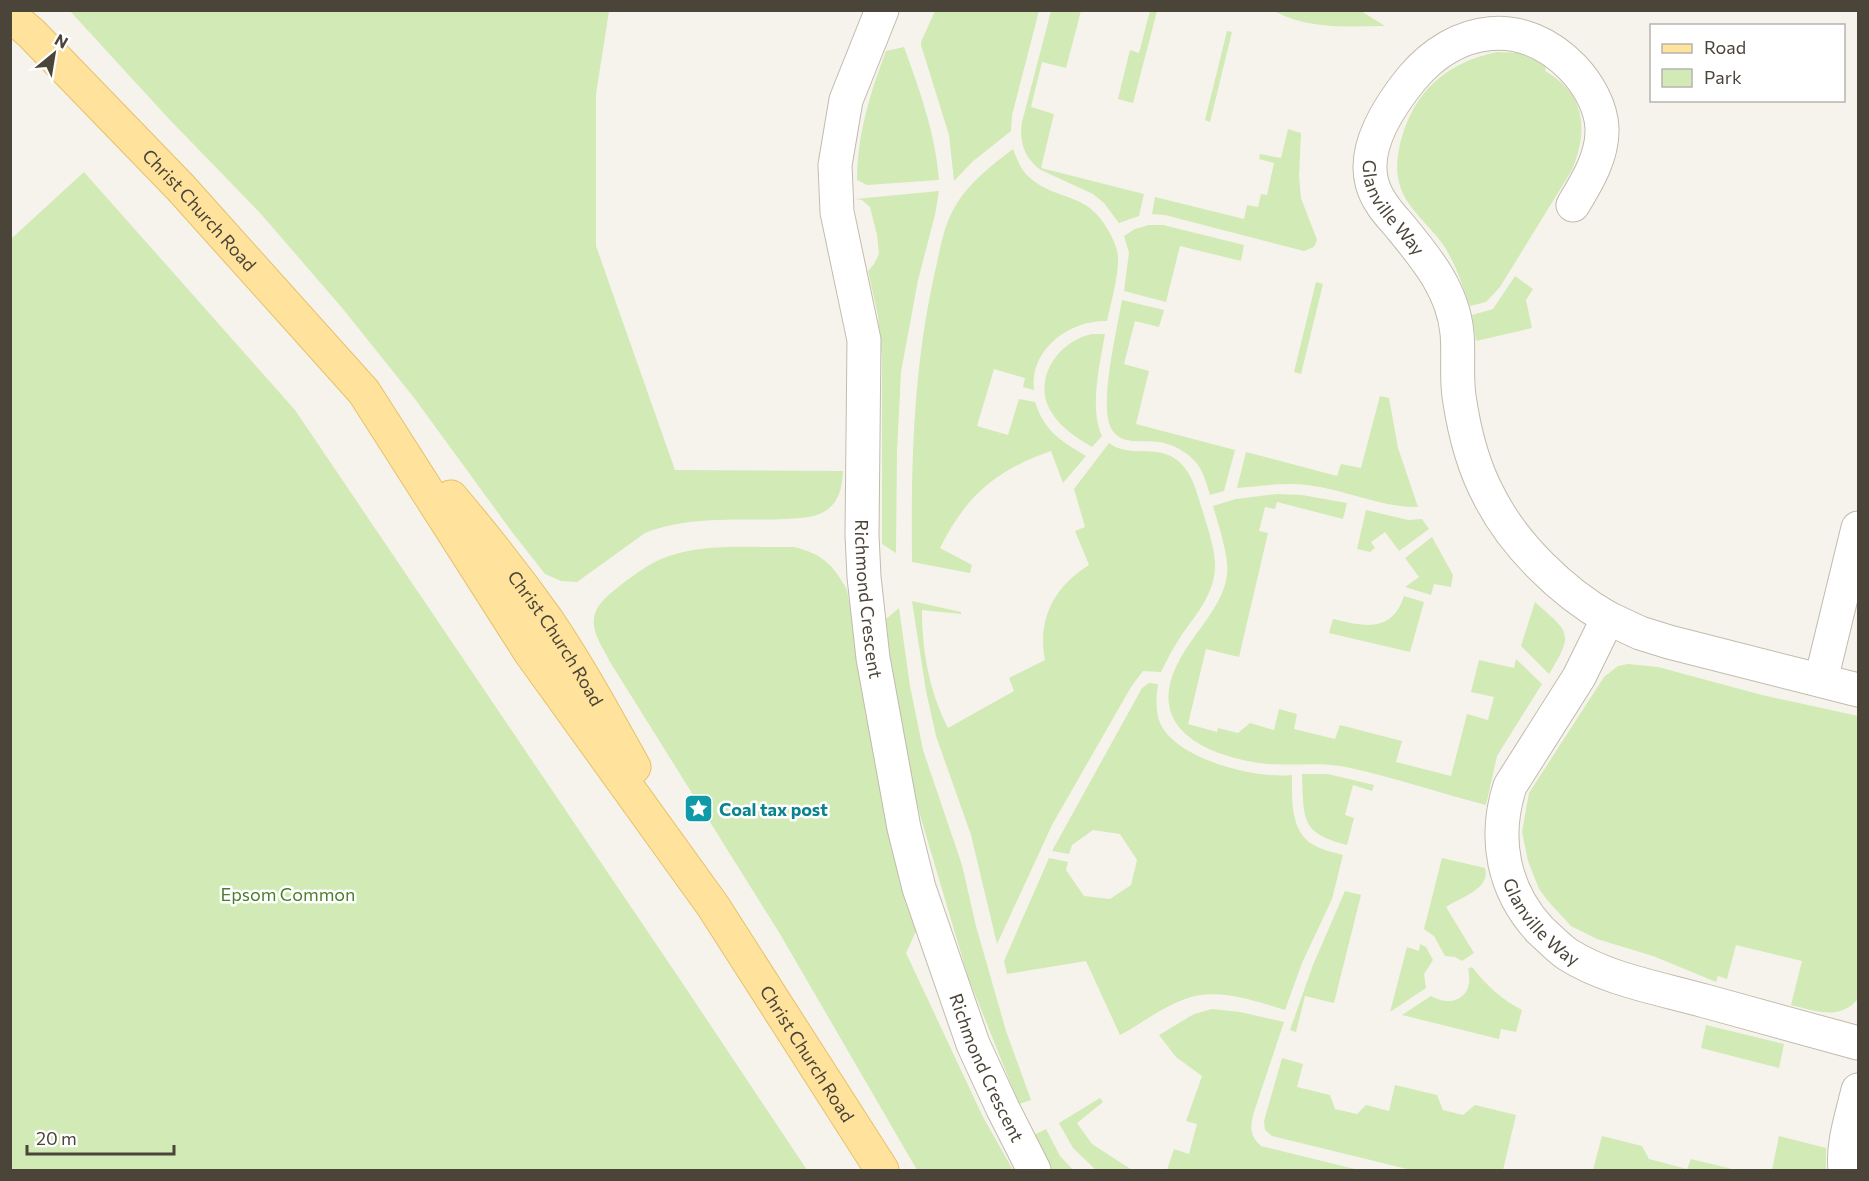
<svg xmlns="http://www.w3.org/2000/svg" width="1869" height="1181" font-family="Commissioner,sans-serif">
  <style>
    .green { fill: #d2eab5 }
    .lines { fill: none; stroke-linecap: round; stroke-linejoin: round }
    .minor-casing { stroke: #c2bbae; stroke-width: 35 }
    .major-casing { stroke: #e6c16a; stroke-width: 35 }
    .minor { stroke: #fff; stroke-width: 33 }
    .major { stroke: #ffe39c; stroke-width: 33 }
    .labels { text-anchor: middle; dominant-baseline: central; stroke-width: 5; stroke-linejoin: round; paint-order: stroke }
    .street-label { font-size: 18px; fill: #4b4439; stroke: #fff }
    .culture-label { font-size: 18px; font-weight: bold; fill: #0d838f; stroke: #fff; text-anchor: start }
    .park-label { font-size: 18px; fill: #4a7f2a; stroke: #fff }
  </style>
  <rect width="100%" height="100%" fill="#f6f3ec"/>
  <g class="green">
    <path d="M1276,10L1361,11L1385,26C1346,26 1311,30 1276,12Z"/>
    <path d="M70,11H609L596,94V246L675,470L843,471C842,495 835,512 809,517C754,524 699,512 645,533L577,582L561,581L545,574L512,532L415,399L343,309L261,214L169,119Z"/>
    <path d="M935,11H1039L1012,115L1011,131L972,162L954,181L949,135L921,45V42Z"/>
    <path d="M1051,11H1081L1066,68L1042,62L1031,107L1054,114L1041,168L1144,194L1139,216L1119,223L1104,203L1093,194L1041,170C1024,158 1019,141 1022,122Z"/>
    <path d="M1150,11H1157L1133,103L1118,99L1130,50L1139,53Z"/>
    <path d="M1227,31L1232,32L1210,122L1205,120Z"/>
    <path d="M904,47C920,91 935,133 939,180L867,185L857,180C857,135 870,93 886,51Z"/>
    <path d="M1497,52L1519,53L1546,65L1545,71C1585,94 1589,129 1572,170L1500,287L1486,302L1470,306C1462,284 1455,262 1442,243C1429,225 1409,210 1401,189C1395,173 1397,159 1400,144C1413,92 1445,63 1497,52Z"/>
    <path d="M1288,129L1301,133L1299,176L1301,198L1317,240L1314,247L1304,251L1165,215L1152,214L1155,197L1244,219L1247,205L1258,207L1261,194L1267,195L1274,163L1259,159L1260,154L1281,158Z"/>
    <path d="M1013,149C1017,159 1021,170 1029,177C1056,202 1086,190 1108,230C1113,239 1117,247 1118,256C1119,275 1111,302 1107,321C1070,320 1029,349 1034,390L1023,387L1025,378L994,369L977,426L1008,435L1019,399L1035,402C1045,432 1060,440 1086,456L1063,483L1051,451C996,470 965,497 940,548L972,565L970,573L912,562C911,464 913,372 934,276C940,251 943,225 957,203C971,181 993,164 1013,149Z"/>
    <path d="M84,172L295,410L677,975L807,1170H11V239Z"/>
    <path d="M939,191L935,215L918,280L901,372L897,451L896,553L882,544V358L878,316L868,271L874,264L879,254L877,235L870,207L862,200L855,199Z"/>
    <path d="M1149,225H1163L1244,245L1241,261L1180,246L1166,302L1124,291L1129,253L1124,236L1135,229Z"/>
    <path d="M1515,276L1533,289L1526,300L1532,328L1476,341L1472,315L1493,309Z"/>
    <path d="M1316,282L1323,284L1301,374L1294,372Z"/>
    <path d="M1122,300L1164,310L1159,327L1135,321L1124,364L1149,371L1136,424L1235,450L1224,491L1210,495C1207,485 1204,474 1198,465C1191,455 1177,446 1164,443C1145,438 1117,449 1109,423C1101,396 1117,329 1122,300Z"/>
    <path d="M1092,334H1105C1100,363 1089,408 1102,436L1092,447C1077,438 1061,428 1052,413C1031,380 1058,341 1092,334Z"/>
    <path d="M1380,396L1389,398L1398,448L1418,507C1383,508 1343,489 1307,485C1284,482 1260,486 1237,488L1246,452L1337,476L1341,464L1361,468Z"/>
    <path d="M1109,443C1129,458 1154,445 1174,458C1192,470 1196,490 1202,509C1207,526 1214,545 1215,563C1216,592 1197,613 1181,636C1173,648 1167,660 1161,672L1143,671L1131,687L1052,825L997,944L971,835L936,736L926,691L912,601L961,612V614L922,610C922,650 929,691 948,728L1014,691L1009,678L1045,660C1037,619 1054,587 1089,565L1075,531L1085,527L1074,489Z"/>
    <path d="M1277,494L1302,495L1347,503L1343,519L1277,502L1275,509L1265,507L1259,531L1268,533L1239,657L1206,649L1188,724L1217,732L1218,728L1238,733L1250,723L1274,730L1279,709L1297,714L1294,729L1335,739L1340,725L1402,741L1396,762L1451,776L1467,714L1488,720L1494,697L1471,692L1479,660L1514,668L1516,659L1542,684L1497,756L1486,805C1439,793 1393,777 1346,767C1317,761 1288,767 1259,763C1202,754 1143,726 1180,659C1196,629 1231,599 1227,563C1225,543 1218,524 1213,506L1236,499Z"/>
    <path d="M1366,510L1408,520L1422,519L1429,529L1399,551L1385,532L1371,542L1375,548L1370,552L1357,549Z"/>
    <path d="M1432,537L1453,575L1451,587L1434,584L1431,595L1405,587L1419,577L1405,558Z"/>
    <path d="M794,547C822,554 833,564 847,590L863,685L918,927L906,953L983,1117L1013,1170H917L780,934L610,662C604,649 592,634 594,619C595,604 611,593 622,584C634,575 647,565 661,559C701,542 751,548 794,547Z"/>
    <path d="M1404,596L1424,602L1410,652L1329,633L1333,619C1362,626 1392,634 1404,596Z"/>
    <path d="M1535,602C1570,633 1574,633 1549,674L1521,646Z"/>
    <path d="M899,608L910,686L923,750L962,865L976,926L1006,1031L1031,1100L1019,1104L968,977L920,815L912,783L894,690L886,619Z"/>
    <path d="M1628,664L1658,667L1762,695L1858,716V999C1839,1021 1816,1011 1791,1005L1802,961L1736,945L1727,979L1718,976L1716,982L1653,956L1597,939L1571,926L1548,901L1539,889L1528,861L1522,832L1529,793L1604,677L1618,666Z"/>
    <path d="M1149,683L1158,684C1156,698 1155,712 1161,725C1179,760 1256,779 1292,775C1292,798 1290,830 1312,844C1321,850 1333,852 1343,855L1332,899L1302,963L1285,1010C1254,1001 1218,987 1185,999C1162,1007 1141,1024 1120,1035L1086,961L1007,974L1004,961L1049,858L1068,862L1066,870L1084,896L1110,899L1131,885L1137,860L1120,834L1093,830L1072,845L1069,854L1052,851L1142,688Z"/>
    <path d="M1302,774H1328L1374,785L1372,791L1353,785L1345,815L1354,818L1347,845C1300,833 1304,819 1302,774Z"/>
    <path d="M1442,858L1485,868C1491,889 1461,897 1446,907L1474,953L1462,961L1455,957L1445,956L1434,936L1424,929Z"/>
    <path d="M1345,891L1361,895L1334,1003L1305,996L1296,1032L1290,1030L1313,965Z"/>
    <path d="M1420,944L1426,947L1433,960L1424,974L1426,988L1390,1012L1407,947L1419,951Z"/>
    <path d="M1472,967C1486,985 1501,999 1522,1010L1516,1032L1501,1029L1499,1039L1402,1015L1431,996C1453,1009 1475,996 1468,969Z"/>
    <path d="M1212,1009L1240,1012L1284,1022L1254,1112C1250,1127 1249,1135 1261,1146L1359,1170H1167L1174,1149L1189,1154L1197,1124L1186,1121L1202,1076L1176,1057L1159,1035L1194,1014Z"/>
    <path d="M1706,1025L1784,1044L1779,1068L1701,1048Z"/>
    <path d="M1282,1058L1303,1064L1297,1087L1330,1095L1335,1109L1357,1114L1366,1105L1389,1111L1395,1085L1437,1095L1443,1110L1463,1115L1475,1105L1516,1115L1503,1170H1411L1272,1136L1265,1130L1264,1121Z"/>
    <path d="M1100,1098L1103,1102L1077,1123L1092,1144L1132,1170H1096L1073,1148L1059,1123Z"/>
    <path d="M1046,1129L1060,1156L1073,1170H1050L1032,1136Z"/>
    <path d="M1602,1136L1642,1146L1649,1159L1687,1169L1691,1159L1736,1170H1593Z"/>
    <path d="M1779,1136L1826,1148V1170H1772Z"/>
  </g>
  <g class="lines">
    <defs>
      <g id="minor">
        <path id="s1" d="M882,10L846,100L835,165L837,212L864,340L862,535L864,577L873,658L904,828L919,888L973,1044L1003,1109L1034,1170"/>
        <path id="s2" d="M1573,205C1587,182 1603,156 1602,128C1601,106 1588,84 1573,68C1523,16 1457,25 1412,78C1390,105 1362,146 1372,183C1376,199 1387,212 1398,224C1425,257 1453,289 1457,333C1459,354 1456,375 1459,396C1464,431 1473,467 1490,498C1514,545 1562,592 1608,618L1579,677L1510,786C1493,838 1503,890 1540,930C1549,938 1557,947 1567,954C1608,980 1659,988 1705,1001C1756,1015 1807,1029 1858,1043"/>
        <path d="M1608,618L1640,633L1669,642L1858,690"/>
        <path d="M1821,680L1858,528"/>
        <path d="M1845,1170C1842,1144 1852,1116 1858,1090"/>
      </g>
      <g id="major">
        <path id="s3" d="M10,15L31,33L181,188L364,392L530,652L713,906L882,1170"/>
        <path id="s4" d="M451,497C485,537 517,578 547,620C579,667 606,717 634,767"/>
      </g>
    </defs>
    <use href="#minor" class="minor-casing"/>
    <use href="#major" class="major-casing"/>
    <use href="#minor" class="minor"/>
    <use href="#major" class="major"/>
  </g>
  <defs>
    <symbol id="sight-square" viewBox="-11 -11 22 22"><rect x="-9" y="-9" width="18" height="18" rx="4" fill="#0f9aa8" stroke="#fff"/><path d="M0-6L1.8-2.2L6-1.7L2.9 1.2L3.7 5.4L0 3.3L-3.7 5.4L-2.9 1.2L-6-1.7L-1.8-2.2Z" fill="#fff"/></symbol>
  </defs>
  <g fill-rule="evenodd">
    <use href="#sight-square" x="682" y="792" width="33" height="33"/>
  </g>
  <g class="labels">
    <g class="street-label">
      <text stroke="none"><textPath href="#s2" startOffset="484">Glanville Way</textPath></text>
      <text stroke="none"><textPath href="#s3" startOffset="272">Christ Church Road</textPath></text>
      <text stroke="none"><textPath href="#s1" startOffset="600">Richmond Crescent</textPath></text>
      <text stroke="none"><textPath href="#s4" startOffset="176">Christ Church Road</textPath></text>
      <text stroke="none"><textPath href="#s2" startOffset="1312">Glanville Way</textPath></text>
      <text stroke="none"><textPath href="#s3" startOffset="1314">Christ Church Road</textPath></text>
      <text stroke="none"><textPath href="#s1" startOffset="1086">Richmond Crescent</textPath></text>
    </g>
    <g class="culture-label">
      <text x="719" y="809">Coal tax post</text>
    </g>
    <g class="park-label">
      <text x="288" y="894">Epsom Common</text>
    </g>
  </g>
  <rect width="1869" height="1181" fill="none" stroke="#4b4439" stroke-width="24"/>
  <rect x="1650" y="24" width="195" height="78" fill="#ffffff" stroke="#b7b4b0" stroke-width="1.5"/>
  <rect x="1662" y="44" width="30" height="9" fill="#ffe39c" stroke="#b7b4b0" stroke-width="1.5"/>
  <text x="1704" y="54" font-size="18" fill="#4b4439">Road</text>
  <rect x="1662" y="69" width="30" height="18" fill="#d2eab5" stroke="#b7b4b0" stroke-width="1.5"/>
  <text x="1704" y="84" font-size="18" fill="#4b4439">Park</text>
  <g transform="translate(54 54) rotate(30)" stroke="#ffffff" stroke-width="4.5" paint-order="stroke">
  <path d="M0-4.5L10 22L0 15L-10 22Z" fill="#4b4439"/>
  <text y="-9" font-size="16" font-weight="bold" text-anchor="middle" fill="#4b4439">N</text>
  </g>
  <path d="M27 1145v9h147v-9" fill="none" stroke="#4b4439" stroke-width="3"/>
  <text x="36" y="1145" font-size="18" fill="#4b4439" stroke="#ffffff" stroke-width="4.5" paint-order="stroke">20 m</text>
</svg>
